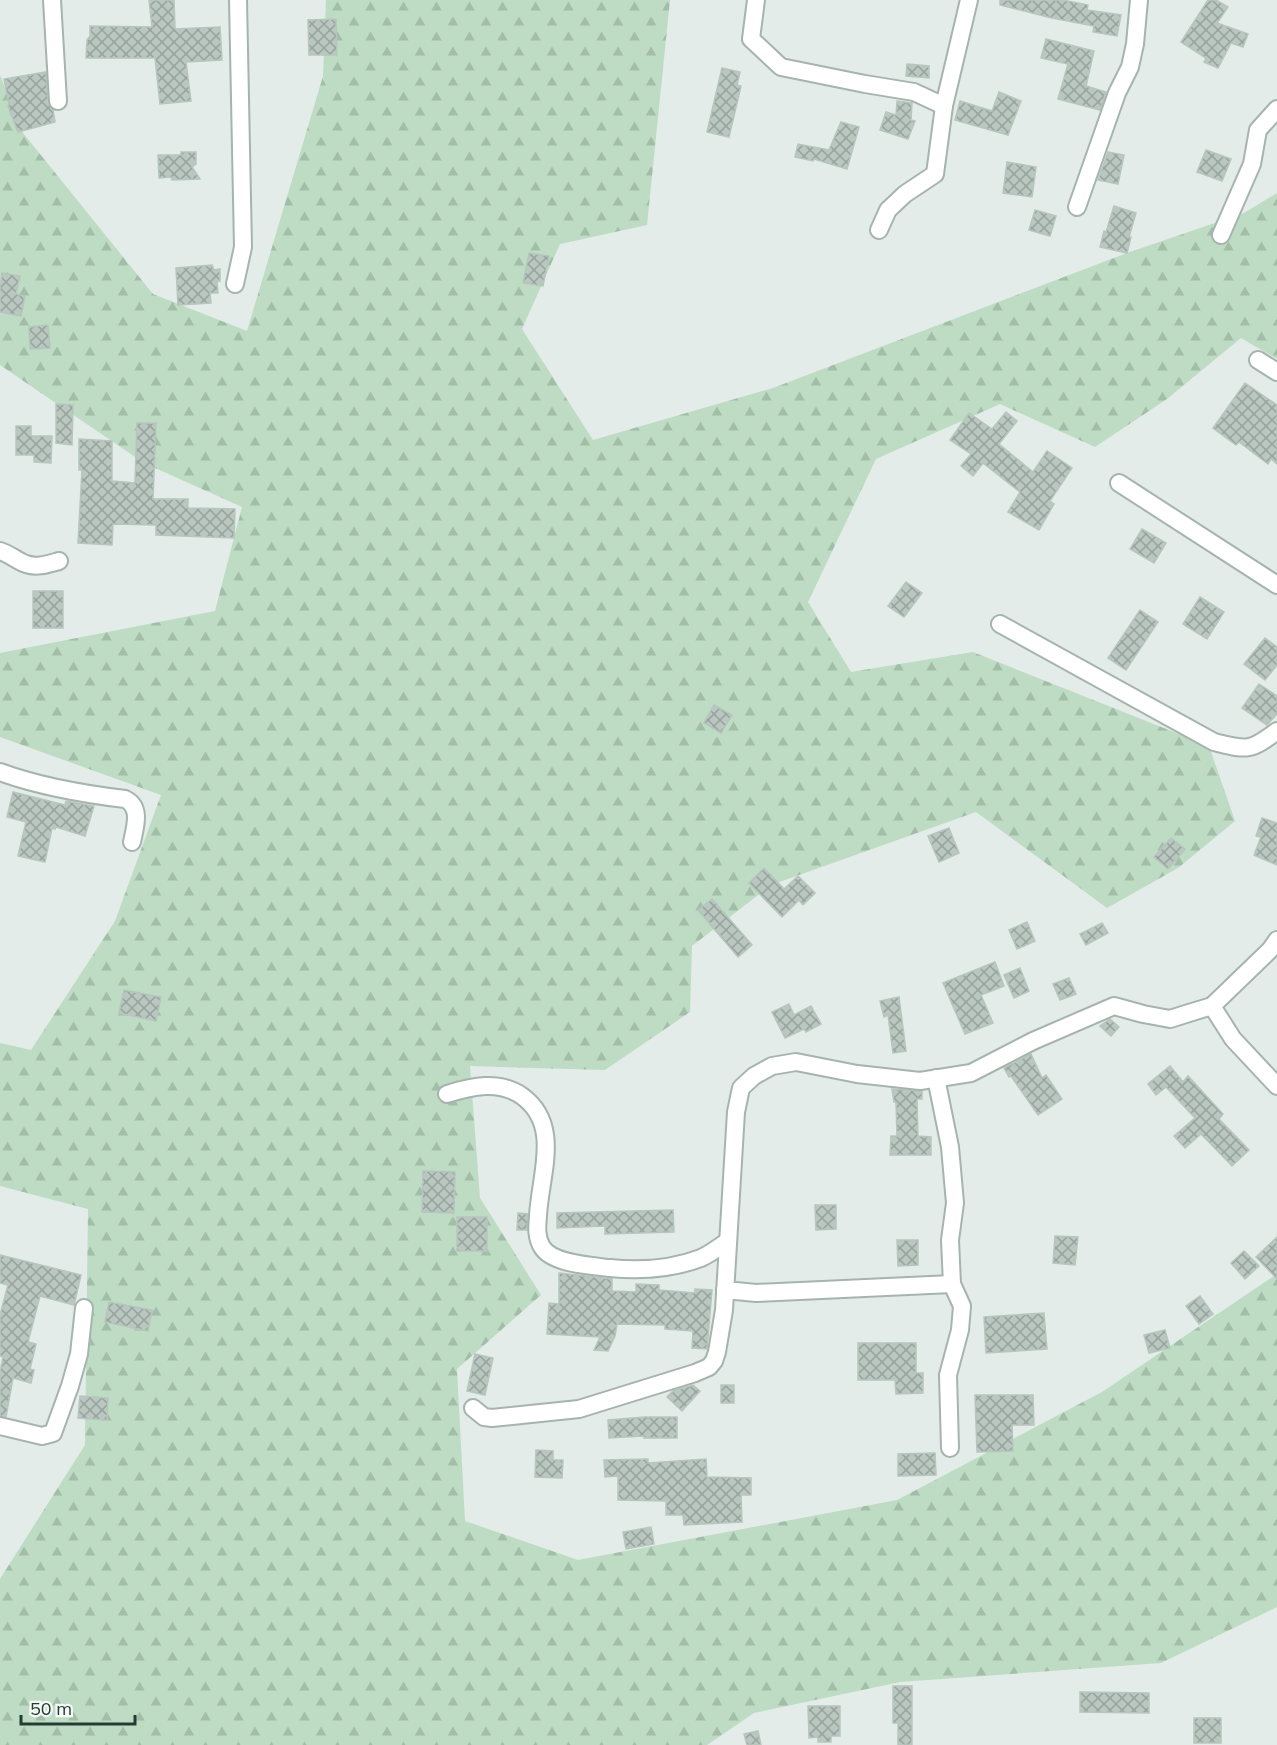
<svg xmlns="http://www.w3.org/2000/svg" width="1277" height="1745" font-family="Mulish,sans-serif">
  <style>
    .forest { fill: url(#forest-firs) }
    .building { fill: url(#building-cross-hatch); stroke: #b6c6be; stroke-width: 1.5 }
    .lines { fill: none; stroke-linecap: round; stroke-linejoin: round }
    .minor-casing { stroke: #a6b4ae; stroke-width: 20 }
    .minor { stroke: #fff; stroke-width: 16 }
  </style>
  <defs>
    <pattern id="forest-firs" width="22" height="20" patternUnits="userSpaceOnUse" patternTransform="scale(1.5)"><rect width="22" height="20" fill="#bddcc3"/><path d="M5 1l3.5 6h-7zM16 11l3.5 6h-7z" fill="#a2bea8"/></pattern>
    <pattern id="building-cross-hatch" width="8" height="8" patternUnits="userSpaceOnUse" patternTransform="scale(1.5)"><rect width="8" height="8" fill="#b9c7c0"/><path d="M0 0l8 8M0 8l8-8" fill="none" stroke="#96a39d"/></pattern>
  </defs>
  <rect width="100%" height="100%" fill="#e3ece8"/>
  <path class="forest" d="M326,0H670L647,225L560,244L522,329L593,440L773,388L1127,253L1244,213L1277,193V359L1241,338L1167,399L1095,447L1000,404L876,459L808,602L851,672L973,652L1209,746L1235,821L1178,868L1107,908L976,812L771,885L692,946L690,1012L605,1070L470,1066L480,1198L541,1295L457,1369L465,1521L578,1560L897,1500L1102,1392L1277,1274V1607L1161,1663L900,1682L754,1713L707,1745H0V1579L85,1445L88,1209L0,1186V1043L31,1050L115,921L161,795L0,737V653L215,611L242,507L144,463L0,365V75L23,133L153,294L247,331L323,76Z"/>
  <g class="building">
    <path d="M149,0H174L175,29L220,27L222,60L186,62L191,101L160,104L155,58H86L87,40L90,36V26L152,27Z"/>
    <path d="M1000,0H1063L1088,5L1087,10L1121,15L1117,36L1093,32L1094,26L1052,18L1000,5Z"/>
    <path d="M1208,0H1216L1228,7L1217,23L1248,34L1243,47L1231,43L1218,68L1204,62L1206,58L1181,42Z"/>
    <path d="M336,19L337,55H309L308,20Z"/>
    <path d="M1046,39L1094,51L1086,86L1106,92L1100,110L1058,99L1068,64L1041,58Z"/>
    <path d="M907,64L929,66V78L906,76Z"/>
    <path d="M722,68L740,72L737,85L741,86L729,137L707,132Z"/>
    <path d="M46,72L48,102L53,110L55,122L18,132L8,106L9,105L4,79Z"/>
    <path d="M999,92L1021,101L1008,135L955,120L960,101L992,111Z"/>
    <path d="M897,101L912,103L911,120L915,121L908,139L880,130L886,112L896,115Z"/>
    <path d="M841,122L859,127L847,169L814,159L813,161L795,157L798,144L829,150Z"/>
    <path d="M1206,150L1231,159L1222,181L1197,172Z"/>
    <path d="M181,152H196V164L192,167L200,179L172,180L171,177L159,178L158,155H181Z"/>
    <path d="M1108,152L1124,155L1118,184L1098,180Z"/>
    <path d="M1007,162L1036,167L1032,197L1003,193Z"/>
    <path d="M1114,206L1136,213L1129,237H1131L1127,253L1100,247L1104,231L1106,232Z"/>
    <path d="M1035,210L1056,216L1050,236L1029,230Z"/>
    <path d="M529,253L549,256L543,286L523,283Z"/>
    <path d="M212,265L214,270L220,269V281L217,282L218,293H210L211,303L178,305L176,268Z"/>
    <path d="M2,273L20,276L16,294L25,296L21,316L0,312V288Z"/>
    <path d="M48,325L50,348L30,349L29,327Z"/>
    <path d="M1245,383L1277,405V464L1271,459L1268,464L1239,442L1236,445L1213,428Z"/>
    <path d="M56,404L73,405L72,445L56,443Z"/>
    <path d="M1006,412L1017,421L999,444L1033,472L1047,451L1072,468L1050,501L1054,504L1039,530L1008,512L1020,492L983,463L973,476L961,466L971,454L950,440L969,413L992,429Z"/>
    <path d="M137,423H156L153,499H188V508L235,509L234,538L156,535V525L113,524L112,545L78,543L82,470H79V439L112,441V481L135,483Z"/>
    <path d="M16,426H31V436H52L51,463L34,462V455H16Z"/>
    <path d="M1142,529L1166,543L1154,563L1130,549Z"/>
    <path d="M906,582L922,593L904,617L888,606Z"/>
    <rect x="33" y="591" width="30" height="37"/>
    <path d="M1200,597L1224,612L1207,639L1183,624Z"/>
    <path d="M1140,610L1158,622L1126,670L1108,658Z"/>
    <path d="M1265,638L1277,647V665L1265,680L1244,664Z"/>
    <path d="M1259,684L1277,696V714L1267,725L1242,708Z"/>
    <path d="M714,705L732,715L721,733L704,723Z"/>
    <path d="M13,792L65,805L66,801L94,806L85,836L56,827L55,829L52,828L45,862L18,856L26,822L7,817Z"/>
    <path d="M1262,818L1277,823V865L1254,855L1261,837L1256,836Z"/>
    <path d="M949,828L959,853L939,862L928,836Z"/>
    <path d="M1171,838L1185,849L1168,869L1154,857Z"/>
    <path d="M764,868L784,889L798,876L815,893L803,905L799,900L782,917L749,883Z"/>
    <path d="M712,899L752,945L738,957L698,910Z"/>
    <path d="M1027,922L1035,941L1017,949L1009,930Z"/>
    <path d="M1102,923L1108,933L1086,945L1080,934Z"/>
    <path d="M995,962L1004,986L981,995L993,1023L965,1034L943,983Z"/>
    <path d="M1020,968L1029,991L1014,998L1004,975Z"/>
    <path d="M1069,978L1076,994L1060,1000L1053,984Z"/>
    <path d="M124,990L161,997L156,1021L119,1013Z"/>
    <path d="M899,997L906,1051L893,1053L888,1015L884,1017L880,1001Z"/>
    <path d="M789,1004L794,1015L811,1006L821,1024L806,1032L804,1029L785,1038L772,1012Z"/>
    <path d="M1110,1019L1119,1027L1111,1036L1100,1026Z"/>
    <path d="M1031,1054L1042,1078L1046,1075L1062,1099L1038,1115L1011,1076L1009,1077L1004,1068Z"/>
    <path d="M1170,1066L1183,1082L1188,1076L1223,1114L1219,1119L1249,1150L1232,1166L1201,1134L1185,1148L1174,1136L1195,1118L1166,1087L1156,1095L1148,1084Z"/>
    <path d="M892,1089L922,1091V1099H917L918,1136L931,1137V1155H890L891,1136H897L896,1102H894Z"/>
    <path d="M423,1171L455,1172L454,1213L422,1212Z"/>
    <path d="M815,1205H836V1229L816,1230Z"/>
    <path d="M673,1210L674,1232L605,1234V1226L557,1228V1213Z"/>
    <path d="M518,1213L528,1214L527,1230H517Z"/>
    <rect x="457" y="1217" width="30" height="34"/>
    <path d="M1055,1236L1078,1237L1075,1265L1053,1263Z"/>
    <path d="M1277,1237V1279L1256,1257Z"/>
    <path d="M897,1240H918V1265L898,1266Z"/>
    <path d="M1244,1251L1259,1266L1245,1279L1231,1263Z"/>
    <path d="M0,1255L81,1275L74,1305L40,1296L28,1342L36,1344L30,1369L34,1370L31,1383L13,1378L6,1417L0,1416V1372L3,1357L0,1356V1315L8,1285L0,1283Z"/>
    <path d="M559,1273L612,1279V1291L636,1292V1284L659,1285V1290L695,1293V1289L712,1290L707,1349L692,1348L693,1331L665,1329V1325L617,1324L615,1336L608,1351L594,1350L600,1337L547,1334L549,1303L559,1304Z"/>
    <path d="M1200,1296L1213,1314L1199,1324L1186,1306Z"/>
    <path d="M109,1302L152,1310L148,1331L105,1322Z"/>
    <path d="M1044,1313L1047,1349L986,1353L984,1317Z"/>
    <path d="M1165,1330L1170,1348L1149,1353L1144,1335Z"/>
    <path d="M858,1343H916V1373H923V1393L896,1394L895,1380H858Z"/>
    <path d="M475,1354L493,1358L485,1395L467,1391Z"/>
    <path d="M693,1385L700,1391L682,1411L667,1397L673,1391Z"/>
    <rect x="721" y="1385" width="13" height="18"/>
    <path d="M975,1395H1033L1034,1425H1012L1013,1451L977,1452Z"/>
    <path d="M80,1396L108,1398L107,1420L78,1418Z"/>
    <path d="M645,1417H677V1438H644V1436L609,1438L608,1420Z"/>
    <path d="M536,1450L553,1451V1460H563L562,1478L535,1477Z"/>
    <path d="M935,1453L936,1475L898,1476V1454Z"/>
    <path d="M648,1459V1463L706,1459L707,1477L751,1478V1495H741L742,1522L684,1525L683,1515H666V1501L618,1500V1476L605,1477L604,1460Z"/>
    <path d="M651,1527L654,1544L626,1549L623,1532Z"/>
    <path d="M893,1686H912V1745H898V1723H893Z"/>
    <path d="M1080,1692L1149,1693V1713L1080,1712Z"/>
    <path d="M808,1706H840V1736H831V1742H818V1737L809,1738Z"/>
    <rect x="1194" y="1718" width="27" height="25"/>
    <path d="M758,1731L761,1745H747L744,1734Z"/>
  </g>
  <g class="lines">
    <defs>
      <g id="minor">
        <path d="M52,0L58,101"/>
        <path d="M756,0L751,39L781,67L865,84L914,92L944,106"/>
        <path d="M1077,207L1117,93L1130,67L1135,44L1139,0"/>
        <path d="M879,230L888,210L905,194L935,174L944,106L969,0"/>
        <path d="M1221,235L1252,164L1258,130L1277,109"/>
        <path d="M235,284L243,247L238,0"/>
        <path d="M1258,360L1277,372"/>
        <path d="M1119,483L1277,585"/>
        <path d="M0,551C10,554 17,561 26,564C37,568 48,564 59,561"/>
        <path d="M1000,624L1214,742C1247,750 1249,752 1277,731"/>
        <path d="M0,772C41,787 83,794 125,799C142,807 135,827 132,842"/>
        <path d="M1212,1006L1233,1039L1277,1086"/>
        <path d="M936,1078L950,1147L955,1203L950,1240L952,1284L962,1306L960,1330L948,1375L950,1448"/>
        <path d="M447,1094C472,1086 499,1080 522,1096C562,1125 540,1175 538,1216C537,1227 536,1237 542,1247C552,1264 592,1266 610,1268C640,1271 672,1269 701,1258C710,1254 719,1247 728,1241"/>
        <path d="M725,1290L756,1293L952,1284"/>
        <path d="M473,1408L484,1417L492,1418L579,1409L695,1373L709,1367L714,1361L717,1352L724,1310L736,1112L741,1088L754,1076L772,1066L796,1062L857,1074L920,1081L971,1073L1033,1041L1114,1006L1143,1014L1170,1019L1189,1013L1212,1006L1270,950L1277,940"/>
        <path d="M0,1426L42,1436L53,1433L70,1386L79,1354L84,1308"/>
      </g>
    </defs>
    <use href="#minor" class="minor-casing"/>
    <use href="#minor" class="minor"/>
  </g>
  <path d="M21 1715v9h114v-9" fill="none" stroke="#243d34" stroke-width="3"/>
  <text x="30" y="1715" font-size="18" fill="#243d34" stroke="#f4f9f6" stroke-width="4.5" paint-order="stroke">50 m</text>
</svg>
